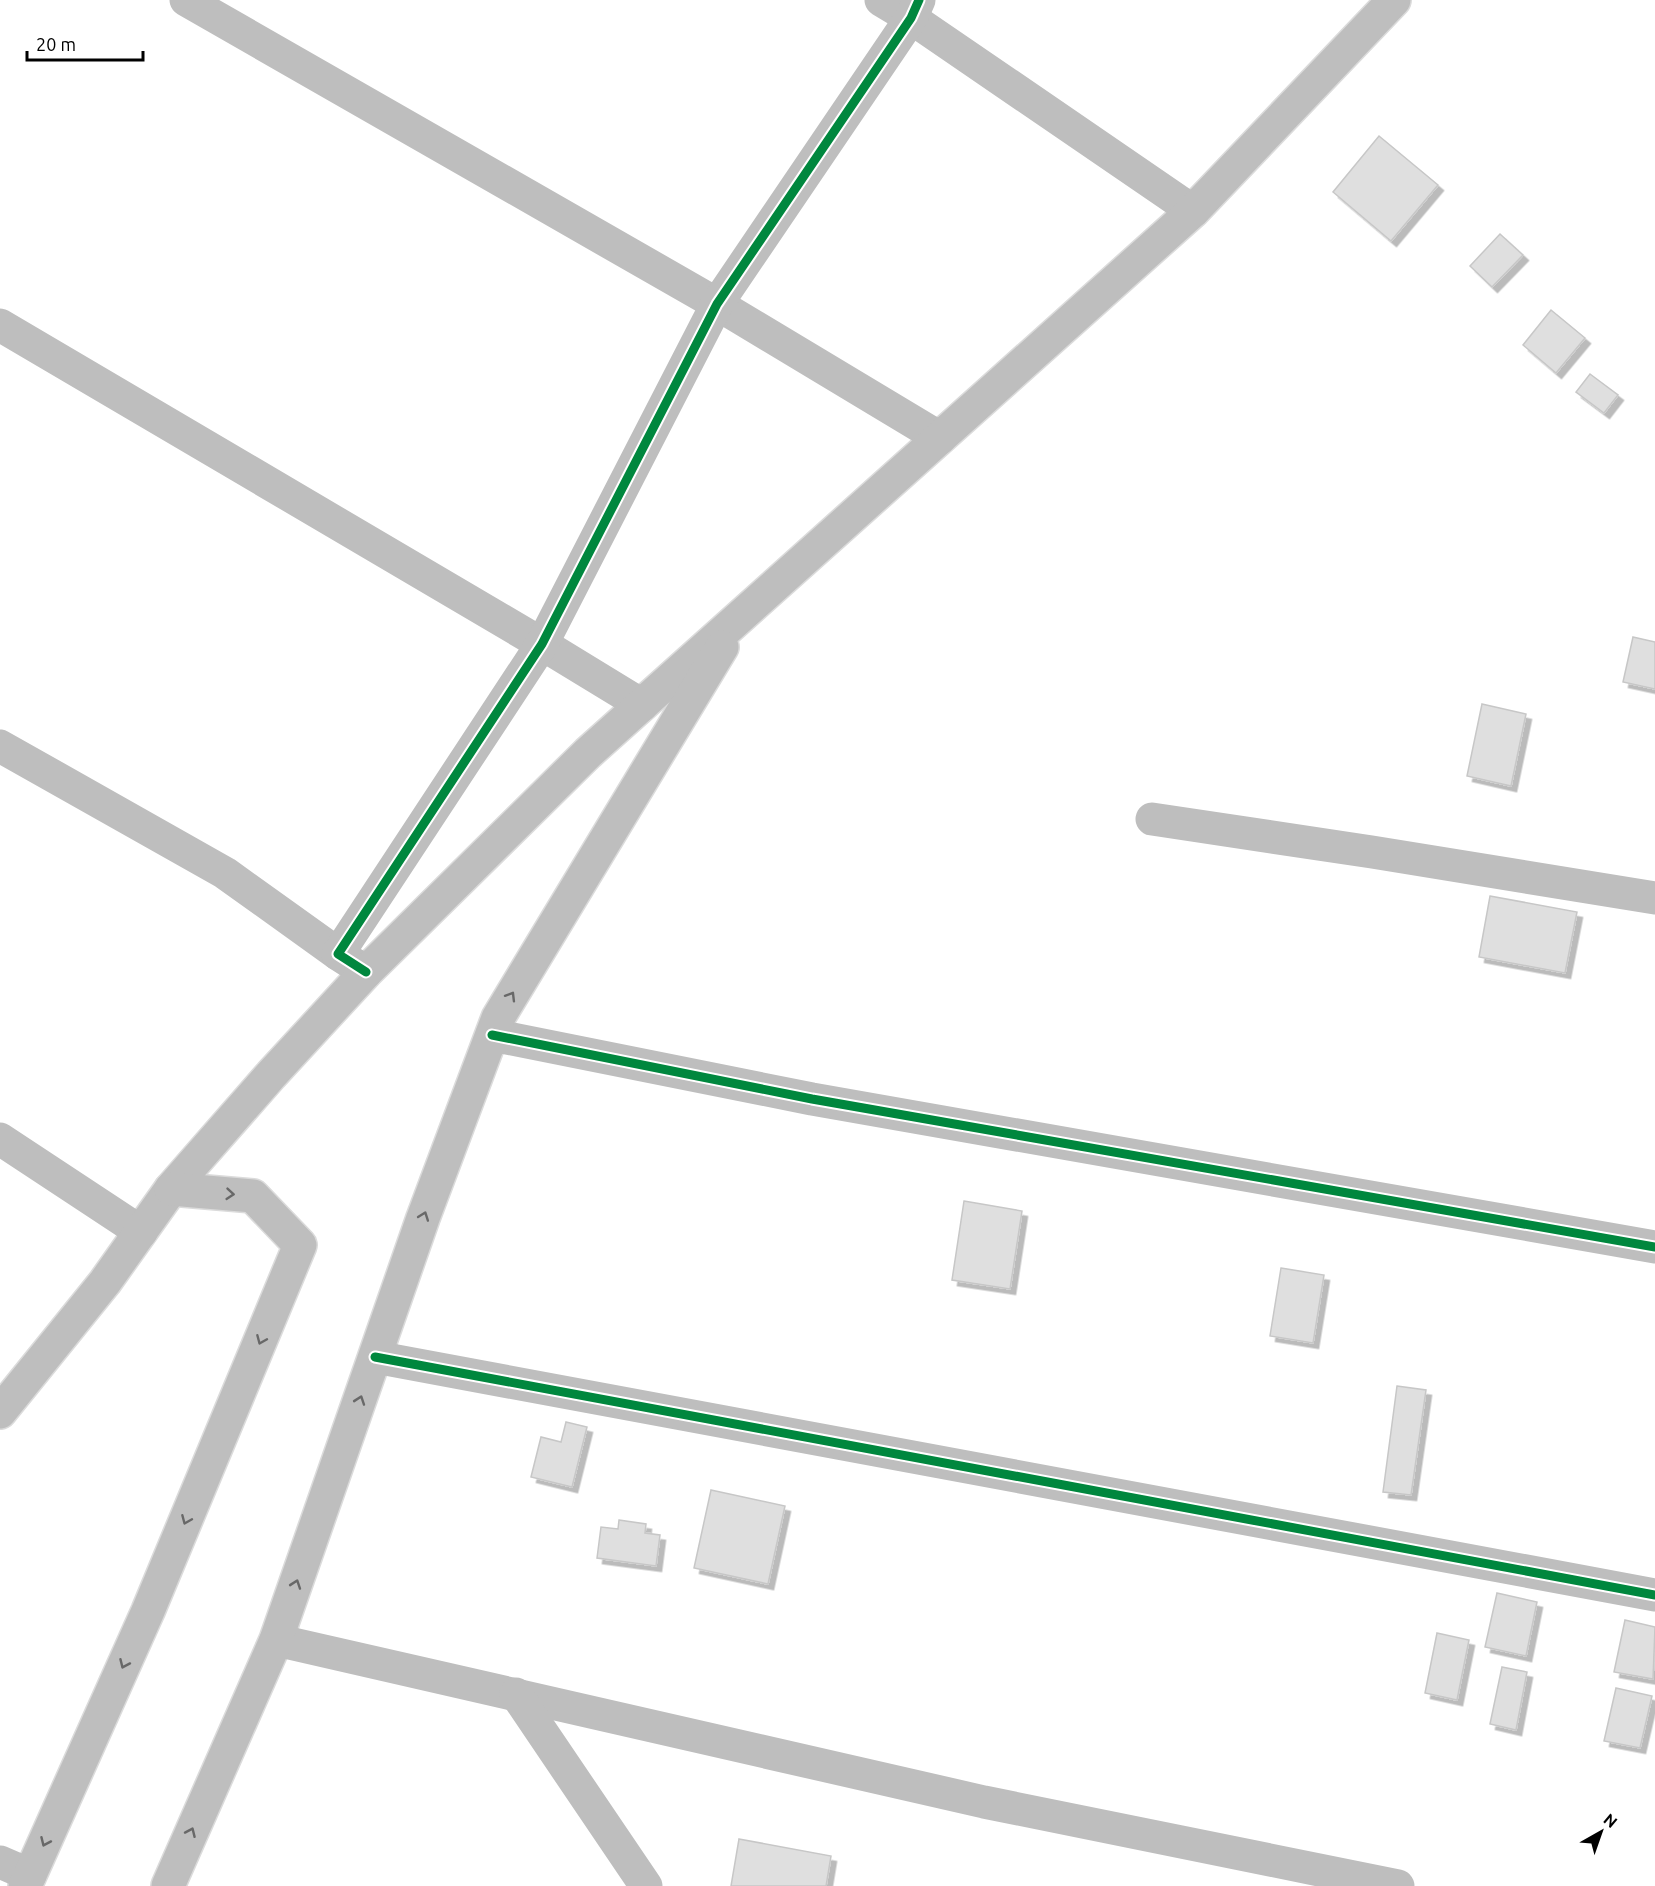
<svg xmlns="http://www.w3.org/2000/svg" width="1655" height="1886" font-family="Ubuntu,sans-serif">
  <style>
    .building { fill: #dfdfdf; stroke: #c7c7c7; stroke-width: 1.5; filter: url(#shadow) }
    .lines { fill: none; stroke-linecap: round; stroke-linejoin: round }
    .major-casing { stroke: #dbdbdb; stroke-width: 36 }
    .minor { stroke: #bebebe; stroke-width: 33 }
    .major { stroke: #bebebe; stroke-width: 33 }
    .cycleway-casing { stroke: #fff; stroke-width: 13 }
    .cycleway { stroke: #00873e; stroke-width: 9 }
    .oneway { stroke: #686868 }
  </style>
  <defs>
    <filter id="shadow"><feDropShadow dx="5.5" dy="5.5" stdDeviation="0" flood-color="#0004"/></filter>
  </defs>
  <rect width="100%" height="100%" fill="#fff"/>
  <g class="building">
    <path d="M1379,136L1438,185L1391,241L1333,192Z"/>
    <path d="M1500,234L1523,255L1492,287L1470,266Z"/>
    <path d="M1551,310L1585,338L1556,373L1523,345Z"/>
    <path d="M1590,374L1618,395L1604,413L1576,392Z"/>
    <path d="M1633,637L1655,642V689L1623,682Z"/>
    <path d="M1482,704L1526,714L1511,786L1467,776Z"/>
    <path d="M1490,896L1577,912L1565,973L1479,957Z"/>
    <path d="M964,1201L1022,1211L1010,1289L952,1280Z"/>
    <path d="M1281,1268L1324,1275L1313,1343L1270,1336Z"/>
    <path d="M1397,1386L1426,1390L1411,1495L1383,1492Z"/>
    <path d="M566,1422L587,1427L572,1487L531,1477L541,1437L561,1442Z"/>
    <path d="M711,1490L785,1506L768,1584L694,1568Z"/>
    <path d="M619,1520L646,1524L645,1533L660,1535L656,1566L597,1558L601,1527L618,1529Z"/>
    <path d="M1497,1593L1537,1602L1526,1656L1485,1647Z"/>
    <path d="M1625,1620L1655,1627L1653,1679L1614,1672Z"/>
    <path d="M1437,1633L1469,1640L1457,1700L1425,1693Z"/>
    <path d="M1502,1667L1527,1672L1516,1730L1490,1724Z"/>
    <path d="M1616,1688L1652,1696L1640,1748L1604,1741Z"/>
    <path d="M739,1839L831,1856L826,1886H731Z"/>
  </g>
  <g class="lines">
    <defs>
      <g id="major">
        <path d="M0,1412L105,1282L171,1189L271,1075L366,972L588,753L1193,211L1394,0"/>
        <path d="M25,1886L148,1611L300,1245L253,1196L171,1189"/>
        <path d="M168,1886L276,1640L423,1218L498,1018L722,647"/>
      </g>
    </defs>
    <use href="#major" class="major-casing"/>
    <g class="minor">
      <path d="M186,0L717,304L940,438"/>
      <path d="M881,0L911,18L1193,211"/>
      <path d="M0,325L542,644L642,705"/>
      <path d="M0,746L225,873L338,954"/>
      <path d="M1152,819L1372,852L1655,898"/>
      <path d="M366,972L338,954L542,644L717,304L911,18L919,0"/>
      <path d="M492,1035L812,1099L1655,1247"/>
      <path d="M0,1139L141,1232"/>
      <path d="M375,1357L1655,1595"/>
      <path d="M276,1640L984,1802L1398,1886"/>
      <path d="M516,1694L646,1886"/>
      <path d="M0,1862L30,1875"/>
    </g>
    <use href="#major" class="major"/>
    <defs>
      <g id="cycleway">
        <path d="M366,972L338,954L542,644L717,304L911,18L919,0"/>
        <path d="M492,1035L812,1099L1655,1247"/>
        <path d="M375,1357L1655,1595"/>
      </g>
    </defs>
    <use href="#cycleway" class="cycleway-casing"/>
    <use href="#cycleway" class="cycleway"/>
  </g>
  <defs><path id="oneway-chevron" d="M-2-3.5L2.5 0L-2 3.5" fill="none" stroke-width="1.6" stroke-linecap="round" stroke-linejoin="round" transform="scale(1.5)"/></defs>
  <g class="oneway">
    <use href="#oneway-chevron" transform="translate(511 996) rotate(-59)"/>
    <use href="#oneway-chevron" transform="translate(230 1194) rotate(5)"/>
    <use href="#oneway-chevron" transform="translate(424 1216) rotate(-70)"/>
    <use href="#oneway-chevron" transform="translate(261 1340) rotate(113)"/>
    <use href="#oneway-chevron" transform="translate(360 1400) rotate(-71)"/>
    <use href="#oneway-chevron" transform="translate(186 1520) rotate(113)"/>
    <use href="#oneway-chevron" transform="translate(296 1584) rotate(-71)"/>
    <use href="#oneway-chevron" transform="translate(124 1664) rotate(114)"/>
    <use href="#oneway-chevron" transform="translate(191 1832) rotate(-66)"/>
    <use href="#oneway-chevron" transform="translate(45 1842) rotate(114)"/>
  </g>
  <g transform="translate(1601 1832) rotate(40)" stroke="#ffffff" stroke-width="4.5" paint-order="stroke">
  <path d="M0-4.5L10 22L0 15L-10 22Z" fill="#000000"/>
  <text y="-9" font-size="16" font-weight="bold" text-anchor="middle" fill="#000000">N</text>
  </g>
  <path d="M27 51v9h116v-9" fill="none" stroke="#000000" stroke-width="3"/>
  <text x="36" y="51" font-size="18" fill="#000000" stroke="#ffffff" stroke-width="4.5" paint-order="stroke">20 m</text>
</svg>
